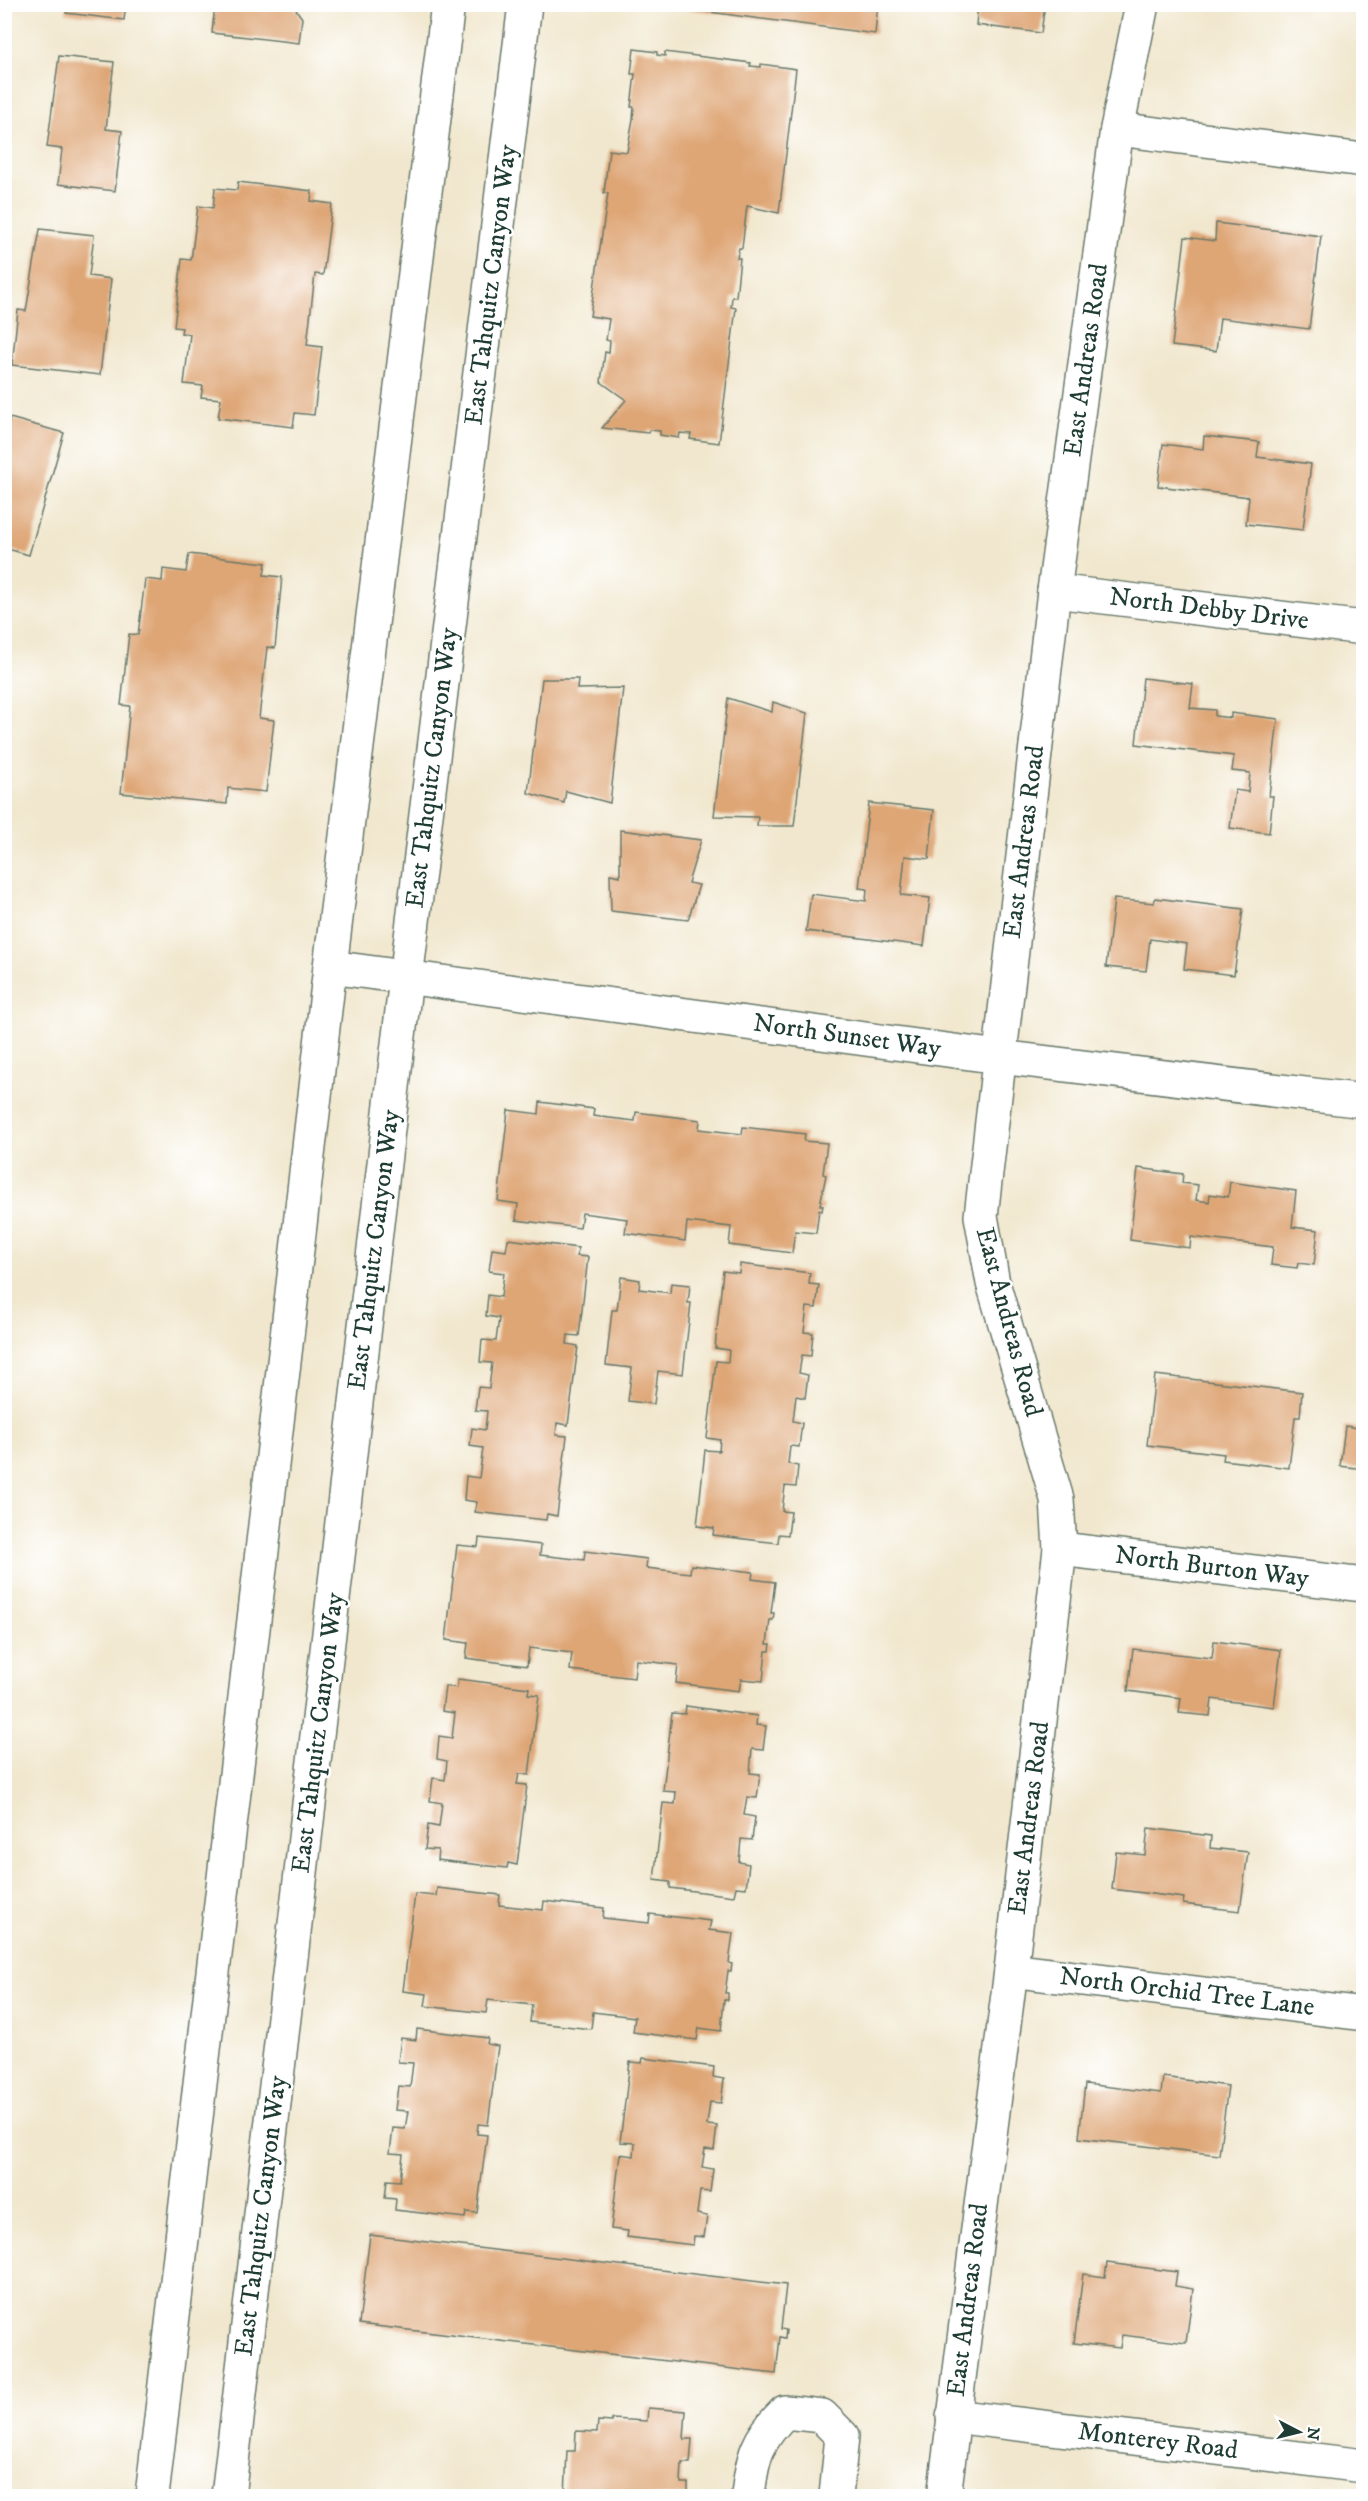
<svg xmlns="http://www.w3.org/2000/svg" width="1368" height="2501" font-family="'IM FELL DW Pica',serif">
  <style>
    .building { fill: #dea575 }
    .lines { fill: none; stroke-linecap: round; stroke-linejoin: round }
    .minor-casing { stroke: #68786a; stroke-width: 36 }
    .major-casing { stroke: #68786a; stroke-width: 36 }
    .minor { stroke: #fff; stroke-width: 33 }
    .major { stroke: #fff; stroke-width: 33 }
    .labels { text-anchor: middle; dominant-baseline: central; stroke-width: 5; stroke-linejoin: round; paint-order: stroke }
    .street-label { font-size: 26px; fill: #1f3d34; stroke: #fff }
  </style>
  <rect width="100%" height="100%" fill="#fff"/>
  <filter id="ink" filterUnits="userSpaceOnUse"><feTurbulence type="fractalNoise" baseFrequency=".0167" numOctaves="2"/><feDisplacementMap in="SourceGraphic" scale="12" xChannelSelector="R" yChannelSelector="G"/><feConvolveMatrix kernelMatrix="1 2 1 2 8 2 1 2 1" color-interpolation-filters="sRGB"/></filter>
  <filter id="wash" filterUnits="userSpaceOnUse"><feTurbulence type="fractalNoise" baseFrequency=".008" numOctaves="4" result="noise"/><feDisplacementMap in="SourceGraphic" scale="24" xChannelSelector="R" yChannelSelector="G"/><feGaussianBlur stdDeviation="1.35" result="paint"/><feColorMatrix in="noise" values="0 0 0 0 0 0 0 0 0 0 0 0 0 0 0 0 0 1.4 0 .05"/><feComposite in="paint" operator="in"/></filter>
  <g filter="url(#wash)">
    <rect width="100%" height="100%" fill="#f1e7ce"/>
    <g id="blocks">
      <g class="building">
        <path d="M67,4H126L124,20L66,13Z"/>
        <path d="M215,4H292L302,18L299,43L212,33Z"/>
        <path d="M649,4H878L875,34Z"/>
        <path d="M978,4H1045L1041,33L976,25Z"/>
        <path d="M634,49L657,52V55L665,56V52L751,63L750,66L761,67V64L796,69L779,213L747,206L742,248H739L737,258H740L736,297H732L731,307L736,308L719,443L690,439L691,434L680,433L679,438L660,435V431L649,430L648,433L602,428L626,400L601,382L605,352L609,353L610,341L606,340L609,319L590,316L608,193H604L609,150L627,152L633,119L634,107H631L635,74H631Z"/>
        <path d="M59,56L114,62L106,129L122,131L115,191L58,184L62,149L47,147Z"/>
        <path d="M238,182L312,191L311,201L332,204L323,275L315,274L307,345L322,347L314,415L295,413L293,427L218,418L221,399L201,397L203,386L184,384L190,334L181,333L182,328L174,327L182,259L191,260L198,206L213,208L215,188L237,190Z"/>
        <path d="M1216,223L1321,236L1309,329L1220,318L1216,351L1172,346L1185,237L1215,241Z"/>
        <path d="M40,229L94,235L89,276L111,279L100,375L12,365L18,310L26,311Z"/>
        <path d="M10,418L64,433L29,555L4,548V438Z"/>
        <path d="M1204,436L1259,442L1257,457L1311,464L1303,530L1246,524L1249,497L1158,486L1163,444L1203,449Z"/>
        <path d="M189,554L266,563L264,575L282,577L275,648L267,647L259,718L274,720L266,792L228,788L227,804L121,793L130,706L121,705L129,634L138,635L145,579L162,581L163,569L186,572Z"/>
        <path d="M1143,678L1193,684L1190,708L1215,710V716L1231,718V713L1278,719L1269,796H1273L1269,833L1230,828L1235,790L1248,792L1250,773L1232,771L1234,756L1136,744Z"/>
        <path d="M542,679H578L577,689L623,688L610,803L566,791L564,803L528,793Z"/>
        <path d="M728,698L772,712L773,702L807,713L794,826H757L758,817L714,816Z"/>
        <path d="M869,803L934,810L929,859L905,856L901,895L930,898L924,946L806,931L811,894L866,901L867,889L859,888Z"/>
        <path d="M620,830L701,840L688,883L699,885L688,920L611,911L610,874L620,876Z"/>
        <path d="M1155,898L1243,909L1234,975L1184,969L1187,944L1150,939L1146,971L1106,967L1114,899L1154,903Z"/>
        <path d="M540,1102L594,1109L593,1116L635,1121L636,1112L700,1120L699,1129L742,1134L743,1127L805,1134L804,1141L827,1143L823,1174L826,1175L820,1205H823L822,1211L819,1210L816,1233L795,1231L792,1253L729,1245L731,1227L687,1222L685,1241L625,1233L627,1219L582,1213L580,1228L516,1220L518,1204L498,1201L508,1110L539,1114Z"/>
        <path d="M1138,1168L1183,1174L1182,1183L1198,1185L1196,1200L1209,1202L1210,1194L1228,1197L1230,1182L1296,1191L1292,1227L1318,1230L1314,1265L1298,1263L1297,1268L1271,1265L1273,1247L1191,1237L1190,1248L1130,1240Z"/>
        <path d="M508,1239L578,1248L577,1256L588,1257L579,1336L568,1335L567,1344L578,1346L568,1425L557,1423L556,1435L567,1436L557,1516L547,1514L546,1520L475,1512L477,1502L464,1500L466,1476L479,1478L483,1448L470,1446L472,1428L485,1430L487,1411L475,1410L478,1387L489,1388L492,1363L480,1362L482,1340L496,1341L499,1318L486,1316L488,1295L501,1297L504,1273L489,1271L492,1249L506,1251Z"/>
        <path d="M740,1264L810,1273L809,1284L819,1285L816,1308L807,1307L804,1332L813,1333L811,1356L802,1355L799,1373L808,1375L805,1398L796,1396L793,1421L802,1423L799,1447L790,1446L788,1464L798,1466L796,1487L785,1486L782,1511L791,1512L788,1535L779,1534L778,1543L713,1535L714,1528L697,1526L705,1450L719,1451L720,1440L707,1438L716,1361L728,1362L729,1350L715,1348L723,1271L739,1273Z"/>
        <path d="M621,1277L640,1280L639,1289L670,1293L671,1283L690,1285L688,1303H691L683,1374L658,1371L654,1404L628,1401L632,1368L606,1365L612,1310H617Z"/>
        <path d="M1155,1375L1302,1392L1300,1417H1295L1289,1468L1223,1460L1224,1454L1147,1445Z"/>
        <path d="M1345,1426L1364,1429V1469L1340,1466Z"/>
        <path d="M479,1538L541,1545L540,1555L584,1560L585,1551L647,1559L646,1568L690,1573L691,1565L753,1572L752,1579L775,1582L771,1613H774L773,1620H770L767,1644H771L770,1651H766L763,1681L741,1679L739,1691L676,1683L678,1665L636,1660L634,1678L570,1670L572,1653L529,1648L527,1666L466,1658L468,1643L446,1640L457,1545L478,1547Z"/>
        <path d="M1214,1641L1281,1650L1274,1707L1212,1699L1210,1716L1179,1713L1181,1698L1128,1691L1133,1649L1212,1658Z"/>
        <path d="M458,1679L529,1688L528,1694L539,1695L529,1775L519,1774L517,1784L527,1785L517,1865L508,1863L507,1868L437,1860L438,1850L425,1849L428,1825L439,1827L442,1803L430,1801L433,1778L445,1780L447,1761L437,1759L439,1736L452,1738L455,1713L442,1711L445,1686L457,1688Z"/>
        <path d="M686,1706L757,1716L756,1725L766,1726L763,1750L752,1749L750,1773L760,1774L757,1798L747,1797L744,1815L755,1817L752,1840L741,1839L739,1862L749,1864L746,1888L736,1887L734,1896L670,1888V1882L654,1880L663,1803L675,1804L676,1792L663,1791L672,1713L685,1714Z"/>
        <path d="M1148,1828L1211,1836L1210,1848L1248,1852L1240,1911L1183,1904L1184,1898L1112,1889L1116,1852L1145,1855Z"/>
        <path d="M437,1888L500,1895L499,1905L543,1910L544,1901L604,1908L603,1918L649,1923L650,1914L711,1921L709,1930L733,1933L729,1963L732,1964L731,1971H728L725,1993H728V2000H724L721,2031L699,2028L697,2040L633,2032L635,2017L593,2012L591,2029L530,2022L532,2005L488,2000L486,2013L425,2006L427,1994L403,1991L415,1894L436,1896Z"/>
        <path d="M417,2029L488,2038L487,2044L498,2046L488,2125L478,2124L477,2134L487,2135L477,2213L466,2212L465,2218L395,2210L396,2199L385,2198L387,2180L400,2181L403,2154L390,2153L393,2128L405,2129L408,2111L395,2110L398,2086L410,2087L413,2063L398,2062L401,2038L416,2040Z"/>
        <path d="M643,2058L714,2067L713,2077L724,2079L721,2103L710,2102L707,2125L717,2126L714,2150L705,2149L702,2167L713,2169L710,2192L700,2191L697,2214L707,2216L704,2237L694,2236L693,2245L627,2237L628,2231L611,2229L620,2154L634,2156L635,2143L620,2142L630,2062L642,2063Z"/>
        <path d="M1163,2077L1228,2086L1219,2155L1079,2138L1085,2084L1161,2093Z"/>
        <path d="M370,2235L786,2285L781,2329L786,2330L785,2338L780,2337L776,2374L359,2324Z"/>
        <path d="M1107,2263L1177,2272L1175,2286L1193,2289L1186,2343L1122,2335L1120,2348L1074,2343L1083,2274L1105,2277Z"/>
        <path d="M648,2408L686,2411L684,2439H692L690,2463H682L681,2483H688V2496H565L567,2451H575L576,2431L597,2432L598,2421L612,2422V2419L647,2421Z"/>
      </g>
    </g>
  </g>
  <g filter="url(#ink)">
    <use href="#blocks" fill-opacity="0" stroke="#68786a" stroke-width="1.5"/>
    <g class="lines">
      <defs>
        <g id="minor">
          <path d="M1117,129L1364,160"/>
          <path d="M1054,591L1364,628"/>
          <path d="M330,967L999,1057L1364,1101"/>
          <path d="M1060,1549L1364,1585"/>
          <path d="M1011,1970L1364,2014"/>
          <path d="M953,2416L1364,2466"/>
          <path d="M748,2496C752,2458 757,2439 785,2412L822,2416L842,2436L836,2496"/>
          <path d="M944,2496L1011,1970L1060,1549L1057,1499L993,1283L981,1216L1054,591L1117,129L1142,4"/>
        </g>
        <g id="major">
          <path d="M152,2496L330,967L448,4"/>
          <path d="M228,2496L398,1044L525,4"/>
        </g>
      </defs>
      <use href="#minor" class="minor-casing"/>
      <use href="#major" class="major-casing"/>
      <use href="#minor" class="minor"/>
      <use href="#major" class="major"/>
    </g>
  </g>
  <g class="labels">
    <g class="street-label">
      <text transform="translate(491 285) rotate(-83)">East Tahquitz Canyon Way</text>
      <text transform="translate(1086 360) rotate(-82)">East Andreas Road</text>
      <text transform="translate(1209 609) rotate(7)">North Debby Drive</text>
      <text transform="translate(432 768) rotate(-83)">East Tahquitz Canyon Way</text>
      <text transform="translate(1024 842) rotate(-83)">East Andreas Road</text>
      <text transform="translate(847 1036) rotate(8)">North Sunset Way</text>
      <text transform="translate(374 1250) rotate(-83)">East Tahquitz Canyon Way</text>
      <text transform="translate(1009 1322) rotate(75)">East Andreas Road</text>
      <text transform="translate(1212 1567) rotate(7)">North Burton Way</text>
      <text transform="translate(318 1733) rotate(-83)">East Tahquitz Canyon Way</text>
      <text transform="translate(1029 1818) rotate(-83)">East Andreas Road</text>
      <text transform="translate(1187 1992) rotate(7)">North Orchid Tree Lane</text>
      <text transform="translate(261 2216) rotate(-83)">East Tahquitz Canyon Way</text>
      <text transform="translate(968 2300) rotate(-83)">East Andreas Road</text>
      <text transform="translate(1158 2441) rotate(7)">Monterey Road</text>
    </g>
  </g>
  <rect width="1368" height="2501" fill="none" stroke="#fff" stroke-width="24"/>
  <g transform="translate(1299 2432) rotate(97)" stroke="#ffffff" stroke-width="4.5" paint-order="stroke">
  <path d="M0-4.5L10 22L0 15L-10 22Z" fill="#1f3d34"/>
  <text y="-9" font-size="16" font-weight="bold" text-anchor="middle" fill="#1f3d34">N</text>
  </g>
</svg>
